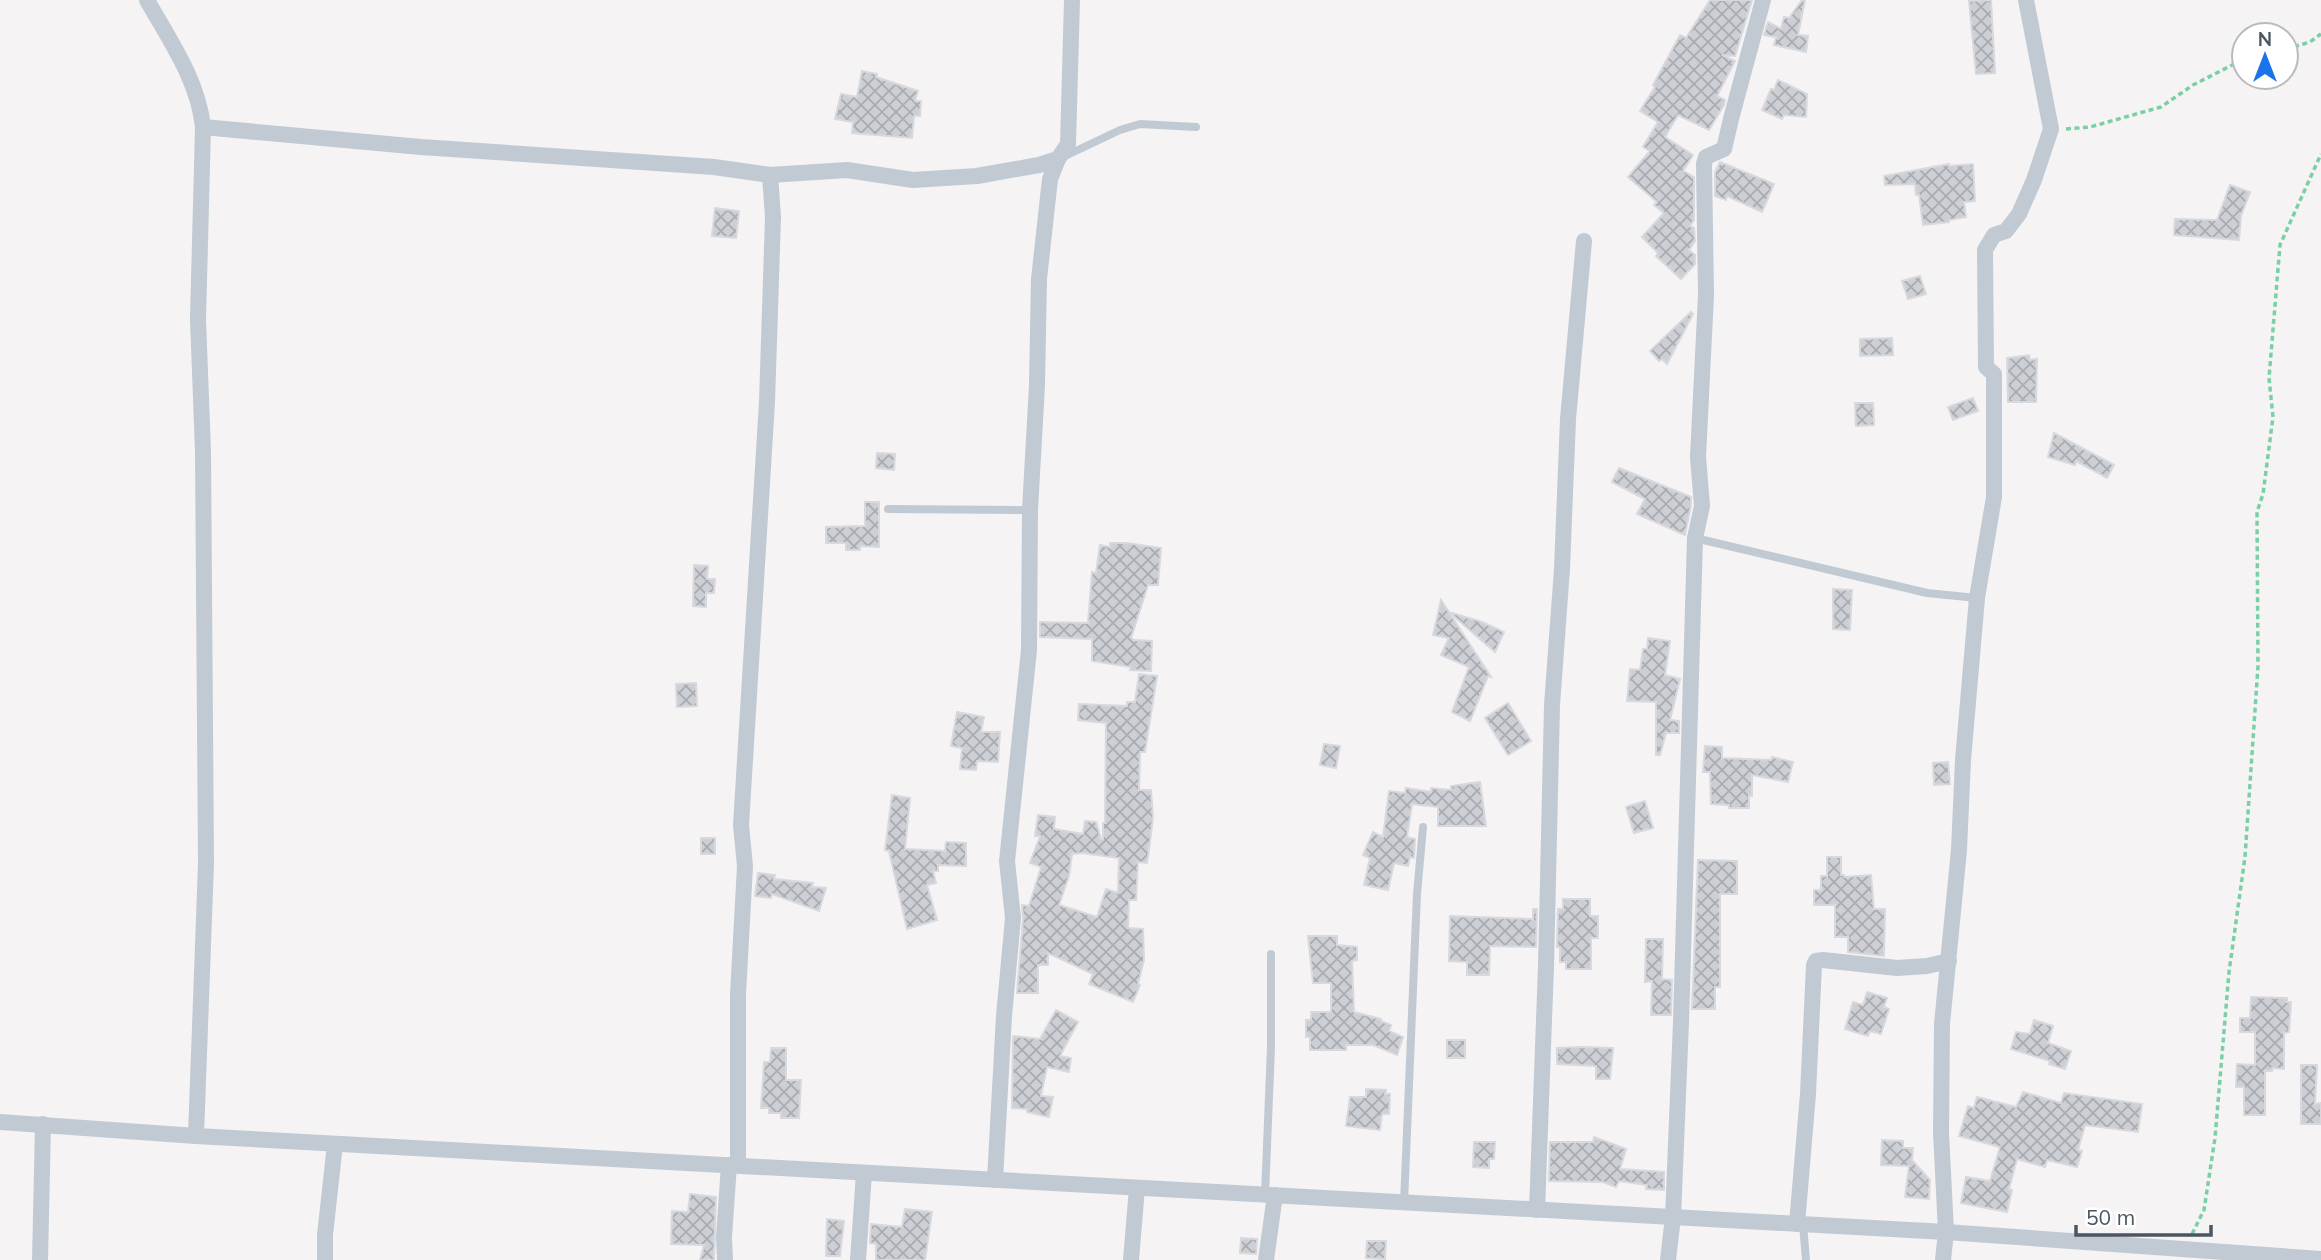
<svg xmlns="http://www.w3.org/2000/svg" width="2321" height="1260" font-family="Mulish,sans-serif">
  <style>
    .building { fill: url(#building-cross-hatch); stroke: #d7d9de; stroke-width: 2; fill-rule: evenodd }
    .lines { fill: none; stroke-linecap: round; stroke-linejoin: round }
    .path { stroke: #7ad0a6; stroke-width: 3.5; stroke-dasharray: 5 3.5; stroke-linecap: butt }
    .lane { stroke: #c1cad2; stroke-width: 8 }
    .street { stroke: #c1cad2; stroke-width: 16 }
  </style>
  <defs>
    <pattern id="building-cross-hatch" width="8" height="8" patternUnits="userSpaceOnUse" patternTransform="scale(1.75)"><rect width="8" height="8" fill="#cdcfd5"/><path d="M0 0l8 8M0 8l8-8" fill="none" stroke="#a8abb0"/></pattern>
  </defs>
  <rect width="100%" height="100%" fill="#f5f3f3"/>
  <g class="building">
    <path d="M1710,0H1752L1735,56L1722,55L1735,61L1717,96L1725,100L1724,105L1709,130L1678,115L1665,137L1693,155L1683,171L1694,177V220L1690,226L1694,228L1695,241L1689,250L1695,255V264L1681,279L1656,256L1658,253L1642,237L1664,213L1654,205L1657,202L1628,177L1650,151L1643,147L1658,122L1640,111L1655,87L1653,85L1680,35L1686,38Z"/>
    <path d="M1802,0H1805L1798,35L1808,36L1806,52L1774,45L1776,37L1764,35L1768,22L1781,29L1784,17L1789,18Z"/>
    <path d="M1991,0L1995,73L1976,74L1969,1Z"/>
    <path d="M862,71L877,74L876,77L918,91L915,101H921L920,116H914L912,138L852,133L853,122L835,119L841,94L857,97Z"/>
    <path d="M1778,80L1807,94L1806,117L1784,115L1782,119L1762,110L1771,89L1774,90Z"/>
    <path d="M1720,162L1774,184L1762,212L1727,196L1726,200L1715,196V172Z"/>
    <path d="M1949,164V166L1973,164L1975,201L1964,202L1966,217L1949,220V222L1923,225L1919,195H1916L1915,184L1885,185L1884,176Z"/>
    <path d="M2230,185L2250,192L2241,216L2239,240L2174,235L2175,219L2217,220Z"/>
    <path d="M715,208L739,211L736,238L712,236Z"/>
    <path d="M1920,276L1926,294L1908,299L1902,281Z"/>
    <path d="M1691,312L1693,314L1667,364L1662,359L1659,361L1650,351Z"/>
    <path d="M1892,338L1893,355L1860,356V339Z"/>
    <path d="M2029,355L2030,360L2037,359L2036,402H2008L2007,358Z"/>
    <path d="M1973,398L1978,411L1953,420L1948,407Z"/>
    <path d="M1855,403H1873L1874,425L1856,426Z"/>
    <path d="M2054,433L2114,465L2107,478L2076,461L2075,465L2048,457Z"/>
    <path d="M877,453L895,454L894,470L876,468Z"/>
    <path d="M1619,468L1691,497V505L1685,535L1637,514L1645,499L1612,482Z"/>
    <path d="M865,502H879V547L860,546V550H846V543H826V527L865,526Z"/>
    <path d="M1110,543H1127L1161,548L1158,585H1148L1131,638L1134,640L1152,641L1151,671L1130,670L1131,667L1092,661V639L1040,637V622L1088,623L1092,572L1096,573L1100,545L1110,547Z"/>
    <path d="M694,565L708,566L707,579H715L714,593H706V607L693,606Z"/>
    <path d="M1833,589L1852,590L1850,630L1833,629Z"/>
    <path d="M1441,600L1491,677L1488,676L1470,721L1452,712L1469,667L1441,655L1449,638L1433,635Z"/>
    <path d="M1449,612L1482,622L1504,632L1495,652Z"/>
    <path d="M1648,638L1670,641L1665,675L1680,679L1670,720L1679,721V733H1666L1660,755H1656V702L1627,701L1630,669L1640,670L1643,649H1647Z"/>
    <path d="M1139,674L1157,676L1145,752H1140L1139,790H1151L1153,817L1149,850L1147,863L1138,862L1136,900H1129L1128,928L1143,929L1144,960L1138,984L1140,985L1133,1002L1089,984L1093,974L1048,953V965H1038V993H1017L1023,919L1022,905L1029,906L1041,867L1030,863L1040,836H1035L1038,815L1055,817L1054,829L1083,834L1085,821L1096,822L1101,839H1103V823H1105L1106,723L1078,720L1079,704L1127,706V702H1135ZM1082,853L1119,858L1118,893L1106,889L1097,917L1059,905L1069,876L1072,854Z"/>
    <path d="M696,683L697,706L677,707L676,684Z"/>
    <path d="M1508,703L1531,741L1508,755L1485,718Z"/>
    <path d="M957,712L984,717L981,732H1000L998,762L977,761L976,770L960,769L962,748L951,746Z"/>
    <path d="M1324,744L1340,746L1336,768L1320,765Z"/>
    <path d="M1705,746L1722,747V758L1771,760L1772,757L1793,762L1788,782L1752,775V796H1749V808H1729V805L1711,804L1710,772H1703Z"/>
    <path d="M1948,762L1950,784L1934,785L1933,763Z"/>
    <path d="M1480,782L1486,826H1438V807L1412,804L1407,837L1415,839L1414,858L1410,857L1408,866L1394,863L1388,890L1364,885L1370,858L1363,855L1373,832L1383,837L1389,791L1405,793L1406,788L1431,792V788L1451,790V786Z"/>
    <path d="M892,795L910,798L905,849L945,851L946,842L966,843V866L938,865V871H933L936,883L927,885L937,920L907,929L889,851L885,850Z"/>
    <path d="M1645,801L1653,828L1634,833L1626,807Z"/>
    <rect x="701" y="838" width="14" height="16"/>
    <path d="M1827,857H1841V875H1844V877L1871,875L1874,909H1885L1884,956L1848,952V937H1835V905H1814V890H1821V876H1827Z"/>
    <path d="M1698,860L1737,861V894H1720V987H1715V1009H1692Z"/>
    <path d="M758,873L775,875L774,879L813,883L812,887L826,888L819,911L772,894L771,898L755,896Z"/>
    <path d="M1563,899H1590V916H1598V938H1591V969H1566V962H1560V947H1557L1558,909H1563Z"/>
    <path d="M1533,909H1537L1536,947L1490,946L1489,975H1467V962L1449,961L1450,916L1533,919Z"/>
    <path d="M1308,936H1337V945L1357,947V960L1352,961L1354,1012L1381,1019V1021L1391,1025L1389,1031L1403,1037L1397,1055L1373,1045H1346V1050H1310V1037H1306V1020H1311V1012H1331V983H1313Z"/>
    <path d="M1646,939H1663L1662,979L1672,980L1671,1015H1651L1652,981L1645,982Z"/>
    <path d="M1867,992L1887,998L1884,1007L1889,1009L1881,1034L1870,1031L1868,1036L1845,1029L1853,1002L1863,1005Z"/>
    <path d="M2251,997L2287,998V1002H2291L2289,1032L2284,1033V1069L2272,1068V1071H2265V1115H2244V1087H2236L2237,1064L2255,1065V1032H2240V1018H2250Z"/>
    <path d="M1056,1010L1078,1022L1060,1056L1071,1058L1069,1072L1047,1067L1041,1096L1053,1097L1049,1117L1027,1112V1109L1012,1108L1013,1036L1040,1039Z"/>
    <path d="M2034,1020L2053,1026L2048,1043L2071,1051L2065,1069L2049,1064L2050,1061L2011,1049L2016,1032L2030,1034Z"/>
    <rect x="1447" y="1040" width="18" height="18"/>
    <path d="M1581,1047L1613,1048L1610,1079H1596V1066L1557,1064V1048Z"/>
    <path d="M771,1048H786V1080H801L799,1118H781V1113H769V1108H761L764,1062H770Z"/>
    <path d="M2301,1065H2317L2315,1104L2321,1103V1124H2301Z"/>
    <path d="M1366,1089L1386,1090L1385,1094H1390L1389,1114H1382L1380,1130L1346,1126L1350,1097H1366Z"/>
    <path d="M2023,1092L2061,1103L2064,1093L2142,1104L2138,1132L2085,1125L2078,1150L2082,1151L2077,1167L2047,1160L2045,1167L2017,1159L2009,1189L2012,1190L2007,1212L1961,1203L1966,1177L1990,1181L2000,1147L1959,1136L1968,1106L1974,1108L1977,1097L2016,1107Z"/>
    <path d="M1594,1137L1626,1149L1620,1169L1664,1172V1190L1646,1189L1647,1185L1619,1181L1616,1187L1603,1182L1549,1181L1550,1142H1593Z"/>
    <path d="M1882,1140L1903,1141V1148H1913L1912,1160L1930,1180L1929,1199L1905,1197L1909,1166L1881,1165Z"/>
    <path d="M1474,1142H1495L1494,1159H1489V1168L1473,1167Z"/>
    <path d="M690,1194L716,1197L714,1260H700L704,1245L671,1244L672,1211L688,1212Z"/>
    <path d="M905,1209L932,1212L925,1260H876V1244L870,1243L871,1224L902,1227Z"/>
    <path d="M827,1219L844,1221L840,1256H826Z"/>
    <path d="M1241,1238L1257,1239L1256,1254L1240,1253Z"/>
    <path d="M1367,1241H1386L1385,1259L1366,1258Z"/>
  </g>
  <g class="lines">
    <g class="path">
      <path d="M2286,49L2310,42L2321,34"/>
      <path d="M2066,129L2090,127L2161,107L2193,85L2244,59"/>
      <path d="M2192,1234L2204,1210L2215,1138L2229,972L2245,857L2258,666L2257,512L2263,494L2273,417L2269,378L2280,245L2321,154"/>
    </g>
    <g class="lane">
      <path d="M1063,157L1120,130L1140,124L1196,127"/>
      <path d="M888,509L1030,510"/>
      <path d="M1695,538L1927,593L1977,598"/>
      <path d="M1265,1195L1271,1047V954"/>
      <path d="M1404,1203L1417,894L1423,827"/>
      <path d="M1803,1224L1806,1260"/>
    </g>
    <g class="street">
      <path d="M147,0C170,41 198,80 203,127L198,319L203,452L206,863L196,1136"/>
      <path d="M203,127L421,147L714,167L770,175L847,170L913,180L977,176L1039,165L1058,159L1068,144L1072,0"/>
      <path d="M0,1122L196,1136L1946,1232L2321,1259"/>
      <path d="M738,1165V994L745,866L741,825L767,402L773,217L770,175"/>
      <path d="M995,1180L1004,1016L1013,918L1007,861L1029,650L1030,510L1037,385L1039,279L1050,179L1058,159"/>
      <path d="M1537,1210L1546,966L1552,705L1562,569L1568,419L1584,241"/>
      <path d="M1797,1224L1808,1094L1814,965L1816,961L1823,960L1897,968L1927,966L1949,961"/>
      <path d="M40,1260L43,1124"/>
      <path d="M325,1260V1235L335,1144"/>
      <path d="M725,1260L724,1237L729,1165"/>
      <path d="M858,1260L864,1173"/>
      <path d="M1131,1260L1137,1188"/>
      <path d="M1266,1260L1275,1195"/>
      <path d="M1668,1260L1673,1217L1681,1022L1695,538L1702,506L1698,457L1706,295L1704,164L1706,157L1724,149L1731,119L1763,0"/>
      <path d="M1943,1260L1946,1232L1941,1132L1942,1024L1959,850L1963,760L1977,598L1994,497V374L1986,367L1985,250L1994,235L2006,231L2019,214L2034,180L2051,129L2026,0"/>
    </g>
  </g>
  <g transform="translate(2265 56)"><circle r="33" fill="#ffffff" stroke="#b7bbc0" stroke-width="2"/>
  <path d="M0-5L12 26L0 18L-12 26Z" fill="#1a73e8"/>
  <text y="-10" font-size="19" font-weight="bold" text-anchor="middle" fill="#4a5661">N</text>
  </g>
  <path d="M2076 1225v10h135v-10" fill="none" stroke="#4a5661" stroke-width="3.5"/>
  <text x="2086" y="1225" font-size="21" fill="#4a5661" stroke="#ffffff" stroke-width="5" paint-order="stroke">50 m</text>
</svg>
